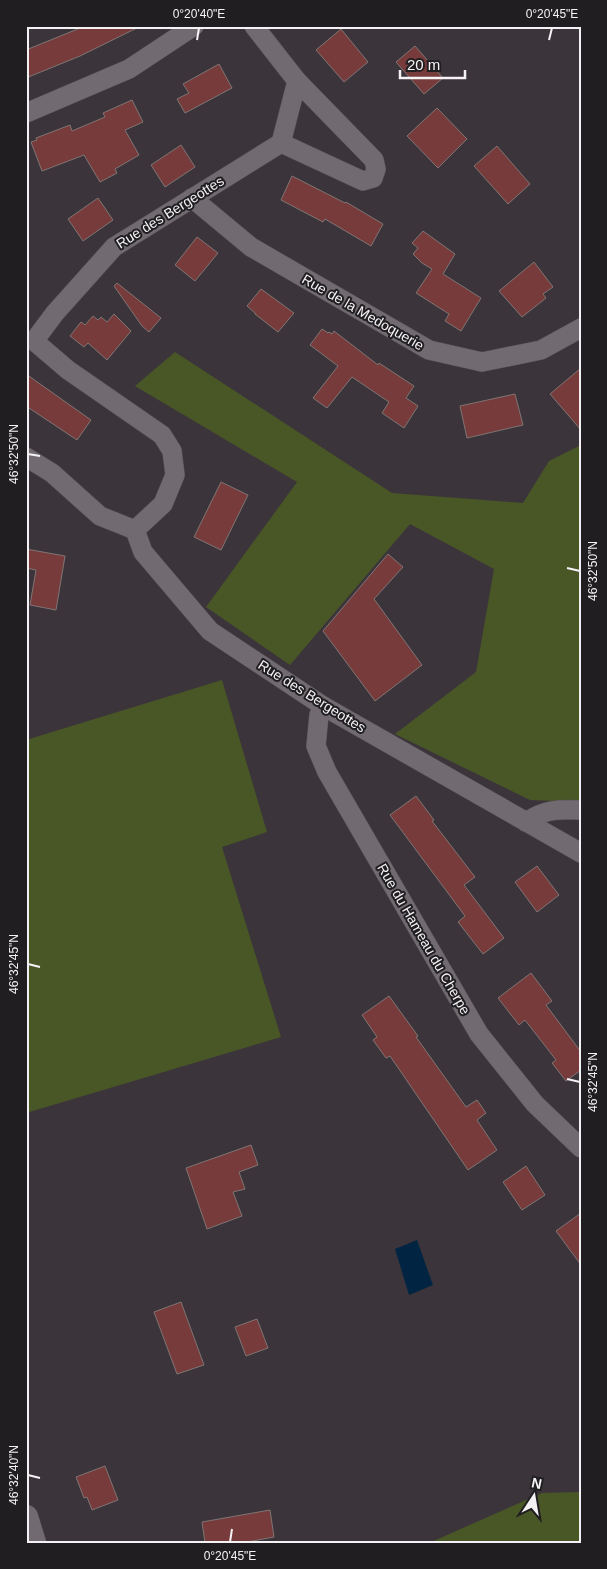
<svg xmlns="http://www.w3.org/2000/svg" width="607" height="1569" font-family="Helvetica,sans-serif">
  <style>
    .green { fill: #495626 }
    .water { fill: #002442 }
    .building { fill: #783b3b; stroke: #7f7574 }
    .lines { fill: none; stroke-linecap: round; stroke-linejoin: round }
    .minor-casing { stroke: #595459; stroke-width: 20 }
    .tertiary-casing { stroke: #595459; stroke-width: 25 }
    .minor { stroke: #716b71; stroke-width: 19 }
    .tertiary { stroke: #716b71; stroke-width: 24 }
    .ticks { fill: none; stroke: #f5f2f5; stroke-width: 2 }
    .labels { text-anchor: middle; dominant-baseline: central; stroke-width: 4; stroke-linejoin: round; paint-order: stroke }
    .street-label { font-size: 14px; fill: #f5f2f5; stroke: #201e20 }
    .neatline { fill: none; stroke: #f5f2f5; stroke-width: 2 }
    .ticks-label { font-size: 12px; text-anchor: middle; fill: #f5f2f5 }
  </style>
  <rect width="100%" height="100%" fill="#3b353b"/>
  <g class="green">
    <path d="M175,352L392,493L523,503L549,461L581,445V802L530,800L395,734L476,672L494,569L410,524L290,665L206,607L297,482L135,386Z"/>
    <path d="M222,680L267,832L222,847L281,1037L26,1113V740Z"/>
    <path d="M581,1492V1543H429L542,1493Z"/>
  </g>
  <path class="water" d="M417,1240L433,1285L409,1295L395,1249Z"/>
  <g class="building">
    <path d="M85,26H141L80,56L26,78V50Z"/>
    <path d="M341,29L368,62L344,82L316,50Z"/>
    <path d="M415,46L443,78L424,94L396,62Z"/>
    <path d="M219,64L232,88L185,113L177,99L189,93L183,84Z"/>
    <path d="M132,100L143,122L125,130L139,155L115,169L117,173L100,182L84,155L42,171L31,142L37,140L36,138L70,125L72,131L105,117L103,113Z"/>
    <path d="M437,108L467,139L438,168L407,136Z"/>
    <path d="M181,145L195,167L165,187L151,165Z"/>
    <path d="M497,146L530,184L508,204L474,166Z"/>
    <path d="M292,176L345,203L346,202L383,224L371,246L325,219L323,222L281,200Z"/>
    <path d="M98,198L113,220L83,241L68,219Z"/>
    <path d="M423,231L455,254L443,274L481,298L461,331L445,321L449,314L416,293L432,269L422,263L413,254L418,248L412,243Z"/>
    <path d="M197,237L218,253L195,281L175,265Z"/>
    <path d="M534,262L553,287L543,294L546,298L522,317L499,291Z"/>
    <path d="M117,283L161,318L149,332L142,326L114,286Z"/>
    <path d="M261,289L294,313L278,332L255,314V313L247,306Z"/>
    <path d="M114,314L131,331L107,360L88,343L84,347L70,336L81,322L85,325L93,316L98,320L101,317L107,322Z"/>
    <path d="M322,329L328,333L329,332L332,334L334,331L378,365L379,363L414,386L406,398L418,406L404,428L382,413L389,402L352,377L327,408L313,398L338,366L310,345Z"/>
    <path d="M581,368V430L550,394Z"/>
    <path d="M26,374L91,420L77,440L26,406Z"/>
    <path d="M515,394L523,425L467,438L460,406Z"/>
    <path d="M221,482L248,495L221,550L194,537Z"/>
    <path d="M26,549L65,556L56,610L30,605L36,570L26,568Z"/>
    <path d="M388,554L403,567L374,599L422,665L375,701L323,631Z"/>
    <path d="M416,796L434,820L432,821L475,877L464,885L504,938L483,954L458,922L465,916L390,815Z"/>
    <path d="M537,866L559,895L537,912L515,882Z"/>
    <path d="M531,973L552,1001L546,1005L581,1052V1070L566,1081L552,1063L556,1060L525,1020L519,1025L498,998Z"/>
    <path d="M389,996L418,1036L416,1037L466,1107L477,1100L486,1113L477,1120L497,1150L468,1170L390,1056L386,1058L373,1040L377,1037L362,1015Z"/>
    <path d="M251,1145L258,1165L239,1172L245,1189L233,1192L242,1216L207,1229L186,1168Z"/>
    <path d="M526,1166L545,1195L522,1210L503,1182Z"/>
    <path d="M581,1213V1265L556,1231Z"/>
    <path d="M181,1302L204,1365L177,1374L154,1312Z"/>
    <path d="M257,1319L268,1348L246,1356L235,1327Z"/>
    <path d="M105,1466L118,1500L92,1510L87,1497L84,1498L76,1477Z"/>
    <path d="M270,1510L274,1537L242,1543H205L202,1522Z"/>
  </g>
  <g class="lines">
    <defs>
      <g id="minor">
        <path d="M26,113L129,69L194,26"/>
        <path d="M281,143L297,81"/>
        <path d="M192,198L251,247L429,350L482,362L541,350L581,328"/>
        <path d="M26,457L52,473L100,516L135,530L143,552L210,631L323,706L581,853"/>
        <path d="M135,530L163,504L175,475L172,451L162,435L68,370L34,341L55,313L114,247L281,143L363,181L373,178L376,169L374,160L297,81L254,26"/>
        <path d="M323,706L319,715L316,746L327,772L479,1034L535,1104L581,1148"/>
        <path d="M526,822C545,809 559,809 581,810"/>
      </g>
      <path id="tertiary" d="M26,1517L34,1543"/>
    </defs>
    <use href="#minor" class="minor-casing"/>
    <use href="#tertiary" class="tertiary-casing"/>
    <use href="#minor" class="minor"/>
    <use href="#tertiary" class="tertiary"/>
  </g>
  <path class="ticks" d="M197,40L199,28M549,40L552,28M28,454L40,456M567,568L580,571M28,964L40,967M567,1079L580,1082M28,1475L40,1478M230,1542L232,1529"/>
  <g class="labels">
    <g class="street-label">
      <text transform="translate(170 212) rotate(-32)">Rue des Bergeottes</text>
      <text transform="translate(363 312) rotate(30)">Rue de la Medoquerie</text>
      <text transform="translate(312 696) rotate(32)">Rue des Bergeottes</text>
      <text transform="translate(424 939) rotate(60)">Rue du Hameau du Cherpe</text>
    </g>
  </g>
  <rect width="607" height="1569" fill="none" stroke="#201e20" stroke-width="55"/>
  <g transform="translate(534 1496) rotate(12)" stroke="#201e20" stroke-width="4" paint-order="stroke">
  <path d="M0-4L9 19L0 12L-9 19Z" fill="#f5f2f5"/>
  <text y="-8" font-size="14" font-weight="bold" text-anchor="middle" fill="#f5f2f5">N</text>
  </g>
  <path d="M400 70v8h65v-8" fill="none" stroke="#f5f2f5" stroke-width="2.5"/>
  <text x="407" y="70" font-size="15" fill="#f5f2f5" stroke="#201e20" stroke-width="4" paint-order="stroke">20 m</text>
  <rect x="28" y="28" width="552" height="1514" class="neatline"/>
  <g class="ticks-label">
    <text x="199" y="18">0°20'40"E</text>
    <text x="552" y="18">0°20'45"E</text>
    <text transform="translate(14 454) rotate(-90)" y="4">46°32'50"N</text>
    <text transform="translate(593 571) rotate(-90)" y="4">46°32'50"N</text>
    <text transform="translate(14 964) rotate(-90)" y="4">46°32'45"N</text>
    <text transform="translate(593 1082) rotate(-90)" y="4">46°32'45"N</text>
    <text transform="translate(14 1475) rotate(-90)" y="4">46°32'40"N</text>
    <text x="230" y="1560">0°20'45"E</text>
  </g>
</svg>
